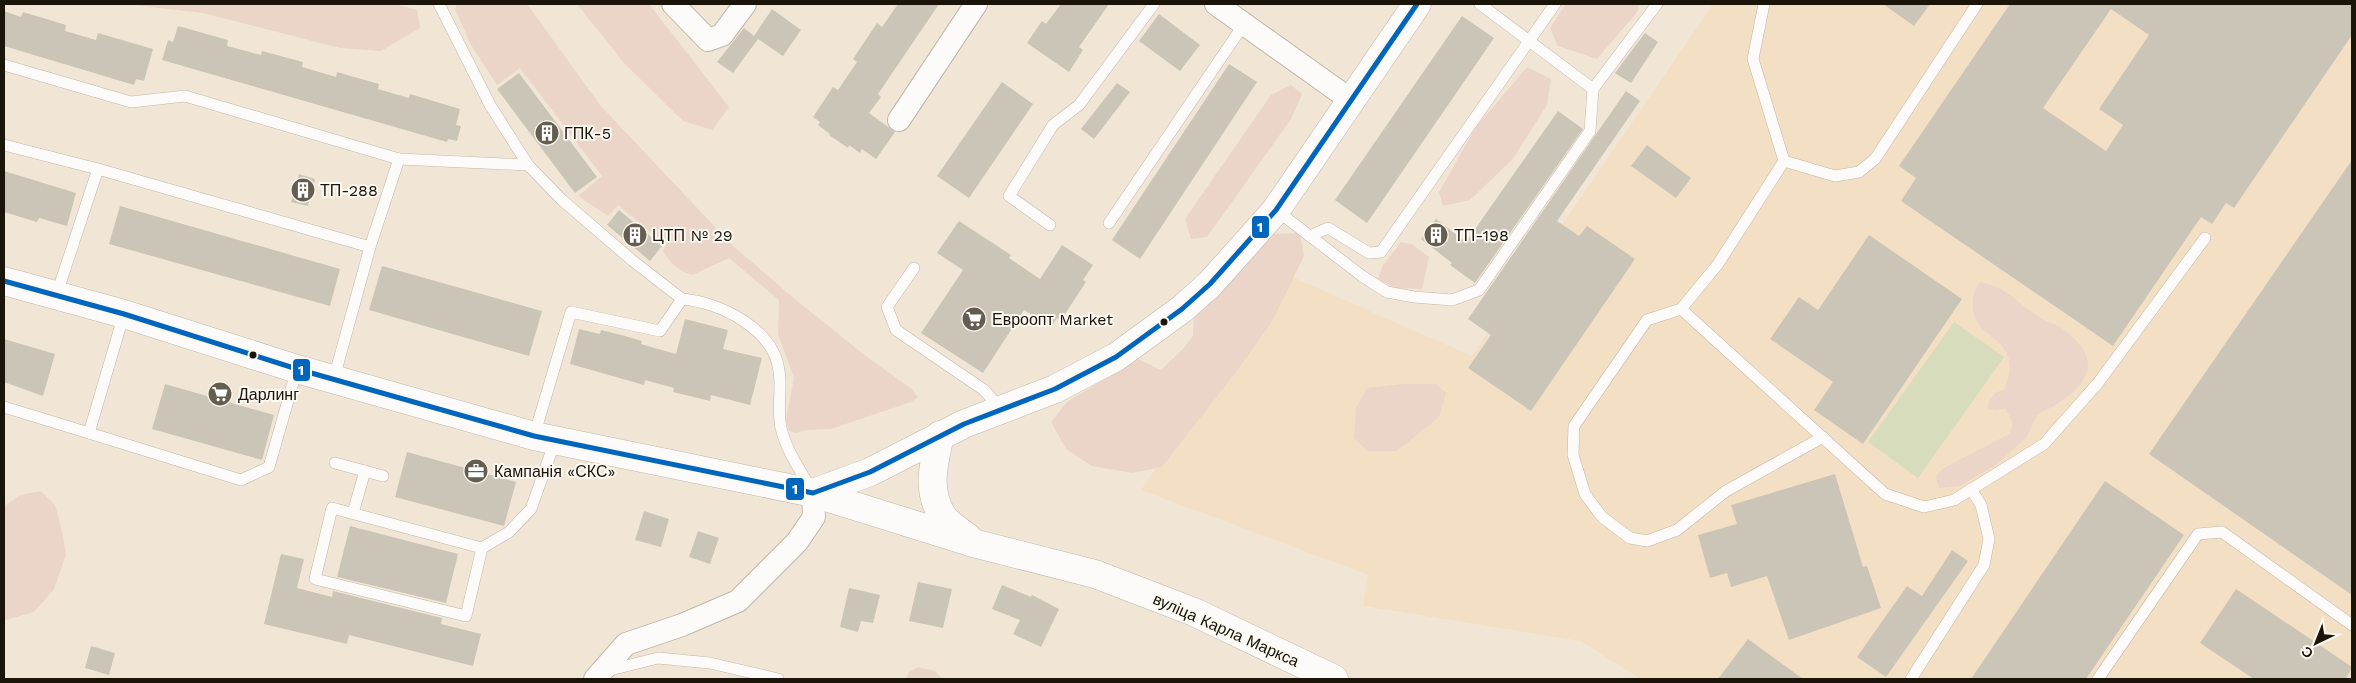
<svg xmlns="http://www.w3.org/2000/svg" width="2356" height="683" font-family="'Work Sans',sans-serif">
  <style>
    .built { fill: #f3e0c4 }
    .green { fill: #ead5c8 }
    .water { fill: #d7dcbc }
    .building { fill: #cbc5b7; fill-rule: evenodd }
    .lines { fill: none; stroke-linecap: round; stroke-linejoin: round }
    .lane-casing { stroke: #c0b7aa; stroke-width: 12 }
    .street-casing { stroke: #c0b7aa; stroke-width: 24 }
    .secondary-casing { stroke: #c0b7aa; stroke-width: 29 }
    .lane { stroke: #fdfbf9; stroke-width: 11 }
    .street { stroke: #fdfbf9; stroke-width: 22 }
    .secondary { stroke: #fdfbf9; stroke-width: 28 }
    .bus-1-casing { stroke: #fcf8f2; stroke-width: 9 }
    .bus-1 { stroke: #0065bd; stroke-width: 5 }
    .bus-dot { fill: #1a1409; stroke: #fcf8f2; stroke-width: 2 }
    .labels { text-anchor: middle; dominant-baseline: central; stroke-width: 4; stroke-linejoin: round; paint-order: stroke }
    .poi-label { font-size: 16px; fill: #1a1409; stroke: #fcf8f2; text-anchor: start }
    .street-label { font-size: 16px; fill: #1a1409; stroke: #fcf8f2 }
    .line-badge { stroke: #fcf8f2; stroke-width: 2 }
    .badge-label { font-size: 14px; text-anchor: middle; font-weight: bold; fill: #fff }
  </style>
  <rect width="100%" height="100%" fill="#f1e6d5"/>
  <path class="built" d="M1713,4H2352V679H1641L1580,641L1363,606L1368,575L1141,490L1288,275L1472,356Z"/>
  <g class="green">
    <path d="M125,4H394L417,10L420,28L381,51L340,48L203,13Z"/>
    <path d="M457,4H527L600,105L732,245L796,300L867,357L912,389L918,397L911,402L831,429L808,430L795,433L789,431L786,420L794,378L778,334L779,300L729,258L692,275C680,271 669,263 663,251L666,245L618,205L608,216L578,196L602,176L520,68L497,85L471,45L455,9Z"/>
    <path d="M577,4H649L729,107L712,130L683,121L625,64Z"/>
    <path d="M1566,4H1638V11L1597,59L1558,46L1550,28Z"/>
    <path d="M1527,67L1551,79L1547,105L1512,160L1470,200L1443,206L1439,192L1476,127Z"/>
    <path d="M1291,85L1302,94L1291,119L1207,237L1191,239L1185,219L1271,95Z"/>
    <path d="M1300,233L1304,256L1272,322L1236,372L1162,467L1132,473L1092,466L1066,449L1051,422L1067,402L1138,359L1161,370L1183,349L1193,336L1194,314L1220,284L1273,234Z"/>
    <path d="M1401,242L1412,244L1429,257L1422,289L1396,288L1378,279L1382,267Z"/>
    <path d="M1980,282C1987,284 1996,286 2002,290C2016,298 2028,311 2042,319C2048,323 2057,324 2063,329C2113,365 2079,395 2037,415L2027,437L1996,465L1960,486L1939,488L1936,477L1942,469L2009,434L2013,424L2006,409L1995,410L1988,408V402L1995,393L2005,389C2009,377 2012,365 2007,354C1998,333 1972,334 1973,304C1973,294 1974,290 1980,282Z"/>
    <path d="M1402,384H1436L1446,393L1439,417L1397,451H1368L1354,438L1356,408L1367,388Z"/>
    <path d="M41,491L55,505L63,536L66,555L54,589L34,612L6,620L4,618V506L20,495Z"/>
    <path d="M918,667L935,671L942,679H906L908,673Z"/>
  </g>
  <path class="water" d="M1954,322L2004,357L1918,478L1868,442Z"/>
  <g class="building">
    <path d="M898,4H939L878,94L881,97L869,113L895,132L876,159L862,149L860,153L849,145L848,148L829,135L830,134L818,125L820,122L813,117L833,87L838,90L857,62L853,59L877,23L882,27Z"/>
    <path d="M1061,4H1109L1079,47L1083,50L1069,72L1027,43L1042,21L1046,24Z"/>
    <path d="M1883,4H1930L1914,26Z"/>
    <path d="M2010,4H2352V35L2234,208L2226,203L2212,224L2201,217L2113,346L1901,201L1916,178L1899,166ZM2111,9L2149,35L2099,109L2123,125L2106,151L2043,108Z"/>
    <path d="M772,9L801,30L783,56L758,39L733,73L717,62L744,28L754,36Z"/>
    <path d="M4,11L21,17L23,12L66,25L65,31L96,40L98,33L153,49L144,81L136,79L134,85L4,46Z"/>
    <path d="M1159,14L1200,45L1180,71L1139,41Z"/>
    <path d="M1462,16L1494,38L1367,223L1335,200Z"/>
    <path d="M178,26L228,40L227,46L261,55L262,51L303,62L302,67L336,77L337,72L379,84L378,89L409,98L410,94L460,109L456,125L461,126L457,141L448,139L447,142L162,60L168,40L173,42Z"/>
    <path d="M1645,33L1658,42L1631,83L1615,73Z"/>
    <path d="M1229,64L1257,82L1140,259L1112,240Z"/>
    <path d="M519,73L597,177L575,193L497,89Z"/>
    <path d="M1002,82L1033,104L969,198L937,176Z"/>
    <path d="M1117,83L1130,92L1094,139L1081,129Z"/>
    <path d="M1626,91L1640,101L1557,221L1579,236L1587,226L1635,259L1531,411L1468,368L1491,335L1468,319Z"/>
    <path d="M1558,111L1583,129L1475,283L1450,265L1452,263L1421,239L1436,219L1466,242Z"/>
    <path d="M1647,145L1691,178L1676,198L1631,166Z"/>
    <path d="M2352,160V595L2149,454Z"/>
    <path d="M4,171L76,193L67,226L39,218L37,222L4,212Z"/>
    <path d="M299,174L315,179L308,206L291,202Z"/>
    <path d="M120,206L340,269L330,306L109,244Z"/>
    <path d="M619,210L662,246L650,261L607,225Z"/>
    <path d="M959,221L1011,255L1009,258L1040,279L1062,245L1093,265L1083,280L1086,282L1061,320L1057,318L1051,327L1024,310L983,373L921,333L963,270L937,253Z"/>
    <path d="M1869,235L1962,299L1863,444L1814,410L1833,382L1770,339L1799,297L1818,310Z"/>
    <path d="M382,266L542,311L529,356L369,310Z"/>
    <path d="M685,319L728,330L723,349L762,358L750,405L711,395L710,401L673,392L674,388L645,380L644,385L570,364L579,329L600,334L601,330L625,336L642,341L641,344L676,354Z"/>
    <path d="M4,339L55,354L43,396L4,382Z"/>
    <path d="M165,384L274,415L262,460L152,429Z"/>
    <path d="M407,452L516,482L504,526L395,497Z"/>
    <path d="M1835,474L1863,567L1867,566L1881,608L1789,640L1767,576L1731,587L1727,573L1710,578L1698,535L1737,524L1731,505Z"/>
    <path d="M2105,481L2184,535L2086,679H1971Z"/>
    <path d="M644,511L669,519L661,547L635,540Z"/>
    <path d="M350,526L458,554L446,603L337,577Z"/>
    <path d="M698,531L719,538L710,564L689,557Z"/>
    <path d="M1952,550L1968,561L1886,677L1857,657L1907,586L1922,596Z"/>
    <path d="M281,554L304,559L297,588L332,597L333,591L442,618L441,624L481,634L473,666L349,635L347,644L264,624Z"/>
    <path d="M918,582L952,589L943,628L909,621Z"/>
    <path d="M1002,585L1031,597L1032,595L1059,609L1041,647L1013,634L1020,620L992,609Z"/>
    <path d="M849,588L880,595L873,623L861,621L858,632L840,627Z"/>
    <path d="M2236,589L2352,667L2346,679H2254L2200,643Z"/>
    <path d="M1748,639L1803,679H1718Z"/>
    <path d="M91,646L115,653L109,675L85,668Z"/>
  </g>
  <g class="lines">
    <defs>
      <g id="lane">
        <path d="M439,4L490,105L528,165L562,200L633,261L682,299"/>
        <path d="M1480,4L1593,89L1657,4"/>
        <path d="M1764,4L1753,59L1784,161L1718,264L1681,309L1885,494L1924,507L1954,500L2044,444L2098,383L2205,238"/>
        <path d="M4,65L131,102L185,96L399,159L528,165"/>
        <path d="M4,145L98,169L56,296"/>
        <path d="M1784,161L1835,176L1859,172L1875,159L1977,4"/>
        <path d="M98,169L370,247"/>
        <path d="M1276,210L1362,276L1387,292L1414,297L1452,300L1479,290L1590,131L1593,89"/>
        <path d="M1109,223L1244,24"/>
        <path d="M1050,225L1009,196L1053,125L1079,105L1154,4"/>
        <path d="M1310,236L1328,228L1369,253L1381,252L1555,4"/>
        <path d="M914,268L887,307L896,330L984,390L1001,409"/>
        <path d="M1681,309L1647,320L1574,426L1573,455L1585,494L1602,517L1630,538L1647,541L1677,530L1726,491L1823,437"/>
        <path d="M334,378L370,247L399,159"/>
        <path d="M4,407L89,433L124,314"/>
        <path d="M89,433L241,480L269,467L297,369"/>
        <path d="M534,436L571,312L660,331L682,299C720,302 774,329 779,371C782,389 777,410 781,428C786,450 800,470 811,489"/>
        <path d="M335,463L383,476"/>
        <path d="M353,513L365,471"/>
        <path d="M482,548L332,508L315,579L466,616L482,548L509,532L531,509L555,441"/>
        <path d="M606,671L658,658L710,663L778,679"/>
        <path d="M1911,679L1984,565L1989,539L1981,505L1971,489"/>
        <path d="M2098,679L2198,534L2222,532L2352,625"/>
      </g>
      <g id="street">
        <path d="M673,4L708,40L722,35L745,4"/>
        <path d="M1216,4L1352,101"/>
        <path d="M899,120L976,4"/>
        <path d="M595,679L626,644L682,625L738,601L797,542L814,517L813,493"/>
      </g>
      <g id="secondary">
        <path d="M4,281L124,314L297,369L534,436L813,493L973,543L1095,574L1194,612L1334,679"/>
        <path d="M940,435C934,463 926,489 942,515C947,524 960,531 968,538"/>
        <path d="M813,493L870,472L964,424L1055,389L1116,357L1182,309L1210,284L1276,210L1417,4"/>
      </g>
    </defs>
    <use href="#lane" class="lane-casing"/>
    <use href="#street" class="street-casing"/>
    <use href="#secondary" class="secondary-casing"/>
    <use href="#lane" class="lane"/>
    <use href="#street" class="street"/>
    <use href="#secondary" class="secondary"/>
    <defs>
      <path id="bus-1" d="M4,281L124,314L297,369L534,436L813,493L870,472L964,424L1055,389L1116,357L1182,309L1210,284L1276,210L1417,4"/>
    </defs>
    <use href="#bus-1" class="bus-1-casing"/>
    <use href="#bus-1" class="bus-1"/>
  </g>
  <defs>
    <symbol id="building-disc" viewBox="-11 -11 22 22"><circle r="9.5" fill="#655e50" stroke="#fcf8f2"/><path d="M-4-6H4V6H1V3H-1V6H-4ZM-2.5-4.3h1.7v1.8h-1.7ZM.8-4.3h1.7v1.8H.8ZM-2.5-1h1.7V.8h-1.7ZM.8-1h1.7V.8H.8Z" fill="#fff"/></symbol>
    <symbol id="supermarket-disc" viewBox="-11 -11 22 22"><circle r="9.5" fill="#655e50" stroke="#fcf8f2"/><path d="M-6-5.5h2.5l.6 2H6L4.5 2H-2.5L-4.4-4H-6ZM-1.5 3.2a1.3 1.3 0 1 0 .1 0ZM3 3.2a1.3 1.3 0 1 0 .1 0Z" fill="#fff"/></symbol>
    <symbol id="office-disc" viewBox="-11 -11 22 22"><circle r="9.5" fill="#655e50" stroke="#fcf8f2"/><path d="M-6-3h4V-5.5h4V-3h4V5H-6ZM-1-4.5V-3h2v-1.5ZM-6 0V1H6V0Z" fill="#fff"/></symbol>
  </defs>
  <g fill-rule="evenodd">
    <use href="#building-disc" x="533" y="119" width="28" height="28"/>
    <use href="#building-disc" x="289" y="176" width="28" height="28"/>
    <use href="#building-disc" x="621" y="221" width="28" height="28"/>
    <use href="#building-disc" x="1422" y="221" width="28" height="28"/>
    <use href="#supermarket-disc" x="960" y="305" width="28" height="28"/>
    <use href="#supermarket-disc" x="206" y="380" width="28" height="28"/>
    <use href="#office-disc" x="462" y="457" width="28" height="28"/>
  </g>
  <g class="bus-dot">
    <circle cx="1164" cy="322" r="4.5"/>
    <circle cx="253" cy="355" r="4.5"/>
  </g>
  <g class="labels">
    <g class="poi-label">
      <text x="564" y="133">ГПК-5</text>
      <text x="320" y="190">ТП-288</text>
      <text x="652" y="235">ЦТП № 29</text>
      <text x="1454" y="235">ТП-198</text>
      <text x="992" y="319">Евроопт Market</text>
      <text x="238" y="394">Дарлинг</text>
      <text x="494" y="471">Кампанія «СКС»</text>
    </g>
    <g class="street-label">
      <text transform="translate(1226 630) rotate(24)">вуліца Карла Маркса</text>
    </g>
  </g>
  <g class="line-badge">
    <rect x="1251" y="215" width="19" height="24" rx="5" fill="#0065bd"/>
    <rect x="292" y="358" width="19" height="24" rx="5" fill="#0065bd"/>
    <rect x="785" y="477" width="20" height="24" rx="5" fill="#0065bd"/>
  </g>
  <g class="badge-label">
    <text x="1260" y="232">1</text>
    <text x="301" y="375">1</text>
    <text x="795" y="494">1</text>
  </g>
  <rect width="2356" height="683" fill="none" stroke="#1a1409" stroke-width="10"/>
  <g transform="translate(2316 643) rotate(223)" stroke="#fcf8f2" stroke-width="4" paint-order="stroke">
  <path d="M0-4L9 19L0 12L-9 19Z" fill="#1a1409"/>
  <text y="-8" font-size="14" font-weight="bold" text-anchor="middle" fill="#1a1409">С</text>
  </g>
</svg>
